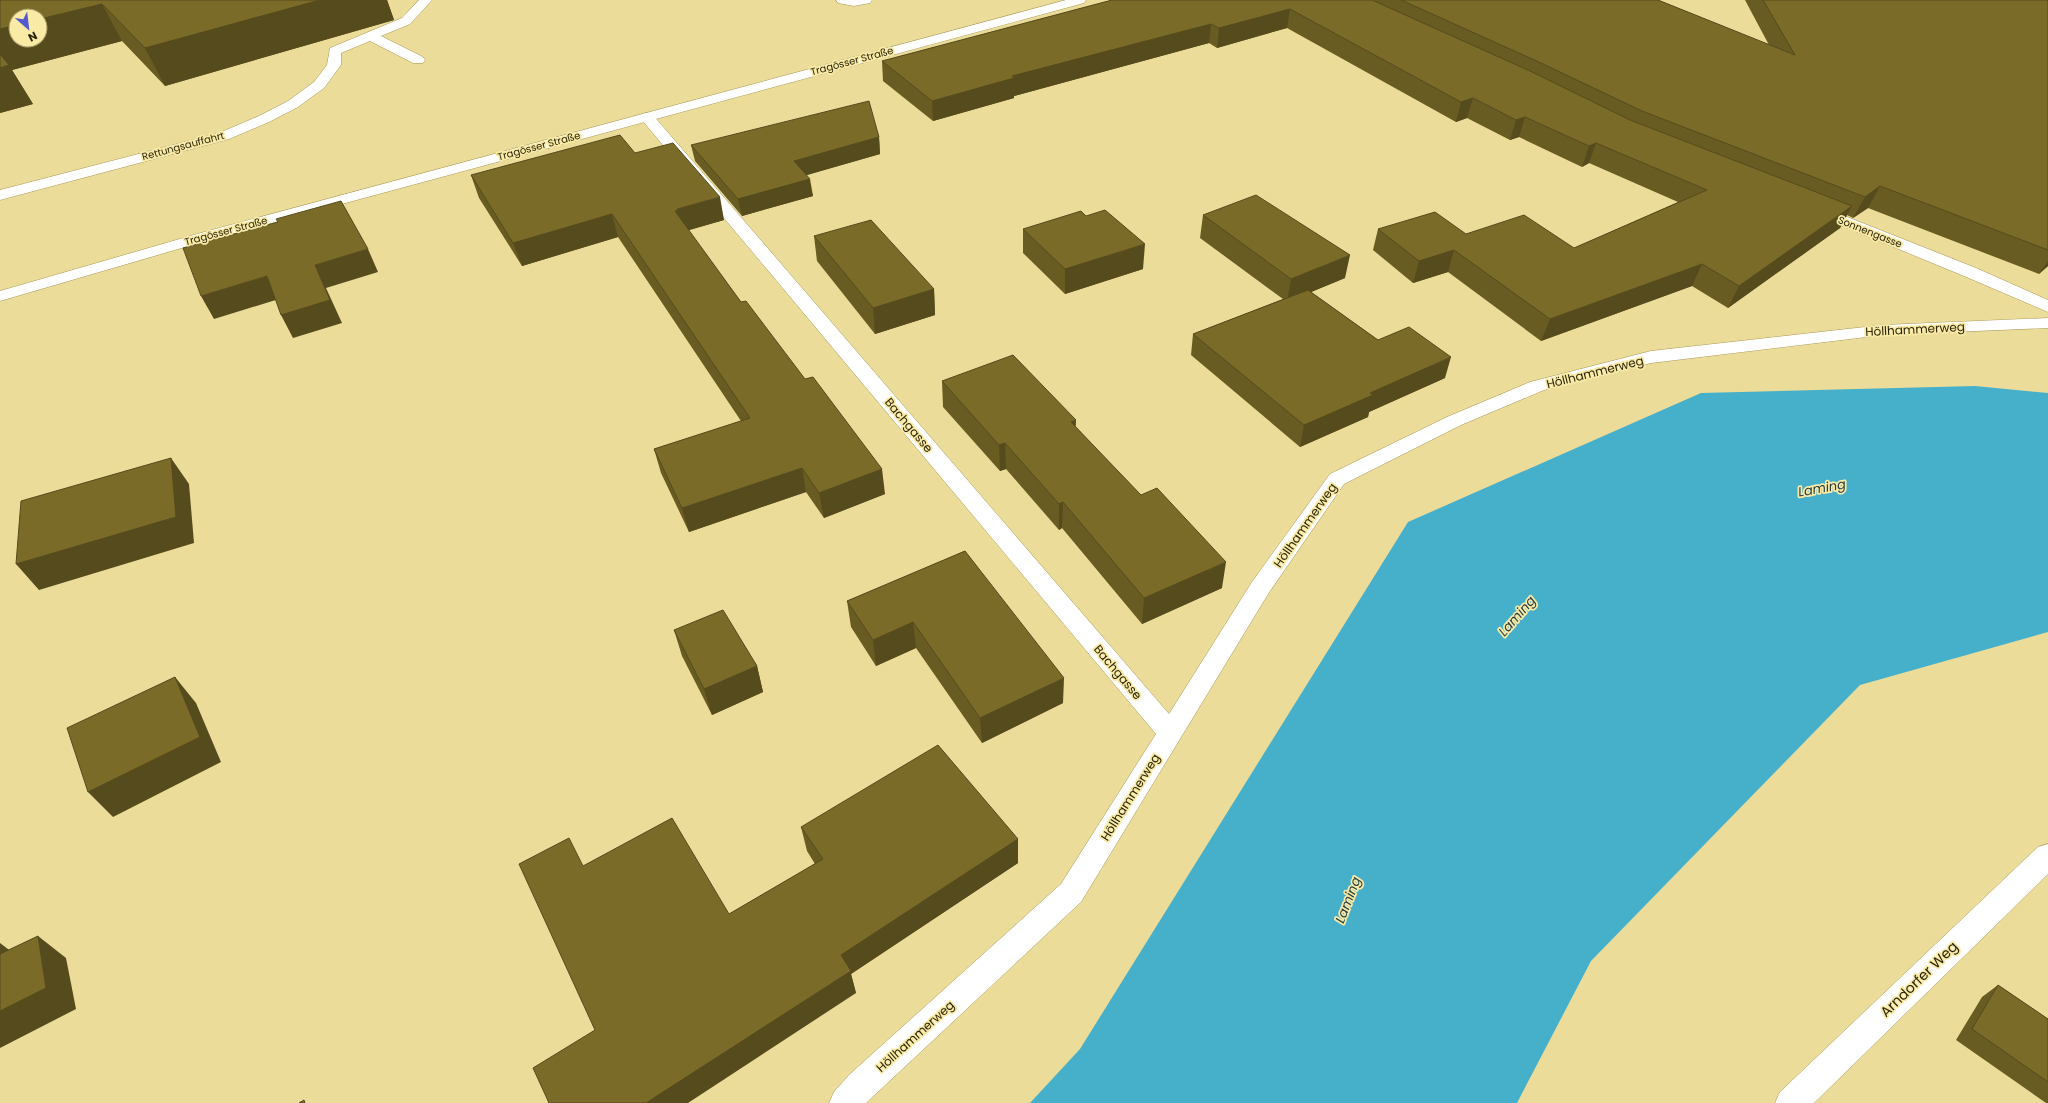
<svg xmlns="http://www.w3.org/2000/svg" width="2048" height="1103" font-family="Poppins,sans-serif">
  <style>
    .water { fill: #46b0ca }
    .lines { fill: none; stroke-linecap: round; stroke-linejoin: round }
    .lane-casing { stroke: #a79857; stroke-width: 1 }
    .street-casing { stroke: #a79857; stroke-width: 1 }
    .secondary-casing { stroke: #a79857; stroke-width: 1 }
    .lane { fill: #fff; fill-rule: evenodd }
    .street { fill: #fff; fill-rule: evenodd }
    .secondary { fill: #fff; fill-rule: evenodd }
    .wall { fill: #695c23 }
    .shaded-wall { fill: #554b1d }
    .building { fill: #7a6b29; stroke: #554b1d }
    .labels { text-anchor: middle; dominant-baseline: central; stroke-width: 3.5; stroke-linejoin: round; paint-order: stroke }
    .far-street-label { font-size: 10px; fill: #251f04; stroke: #f9eaa6 }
    .street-label { font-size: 12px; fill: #251f04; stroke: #f9eaa6 }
    .water-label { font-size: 13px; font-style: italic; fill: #243c42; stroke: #f9eaa6 }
    .near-street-label { font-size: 14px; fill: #251f04; stroke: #f9eaa6 }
  </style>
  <rect width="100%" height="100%" fill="#ecdc99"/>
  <path class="water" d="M1975,386L2048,393V632L1860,685L1591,961L1517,1103H1030L1080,1049L1408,522L1701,393Z"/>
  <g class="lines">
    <defs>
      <g id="lane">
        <path d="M419,0H432L410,24L381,36L423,57L425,60L423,63H413L370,41L341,53V65L324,88L298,107L269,122L229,139L0,200V190L219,133L259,116L288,101L314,82L327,65L330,48L402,18Z"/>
        <path d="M836,0H872L870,3L854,6L838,3Z"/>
      </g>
      <g id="street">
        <path d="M647,113L652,114L1169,714L1252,582L1330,474L1447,417L1530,382L1651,351L1883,325L2048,318V328L1883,335L1651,363L1544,390L1461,425L1344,484L1268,594L1081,902L866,1103H829L834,1092L849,1075L1061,884L1156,734L642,120L640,117L642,114Z"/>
        <path d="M1817,205L1976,268L2048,300V312L1964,276L1811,213L1809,210L1811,207Z"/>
        <path d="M2048,844V874L1814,1103H1775L1780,1092L2038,847Z"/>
      </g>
      <path id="secondary" d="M1066,0H1086L1084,3L209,240L0,301V291L197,234Z"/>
    </defs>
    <use href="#lane" class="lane-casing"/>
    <use href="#street" class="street-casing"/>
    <use href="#secondary" class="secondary-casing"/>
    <use href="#lane" class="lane"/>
    <use href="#street" class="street"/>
    <use href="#secondary" class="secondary"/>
  </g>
  <g class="wall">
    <path d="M0,0H387L394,20L165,86L122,41L12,70L33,104L0,113Z"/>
    <path d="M1112,0H1658L1769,45L1745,0H2048V266L2039,274L1868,208L1853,218L1847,215L1840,228L1728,308L1692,286L1541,341L1448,272L1413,283L1373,250L1378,229L1466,234L1574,248L1678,202L1589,163L1582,167L1519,137L1510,140L1467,118L1456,122L1287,28L1217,48L1209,43L1014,96V98L933,121L883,81L882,61Z"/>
    <path d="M879,137L880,154L806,175L813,196L742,216L695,161L691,145Z"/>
    <path d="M471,175L724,220L688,230L741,302L885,494L824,518L806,492L689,532L661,473L654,449L741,421L618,237L522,266L479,198Z"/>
    <path d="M1203,215L1345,278L1311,292L1378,340L1445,378L1369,412L1368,417L1300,447L1191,355L1193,334L1283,299L1200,238Z"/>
    <path d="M1023,229L1143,269L1065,294L1023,253Z"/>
    <path d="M814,236L934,289L935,315L875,334L817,261Z"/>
    <path d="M942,381L1076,427L1222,588L1142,624L1062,528L1059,530L1006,469L1000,471L943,407Z"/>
    <path d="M965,551L1063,703L982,743L916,648L876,666L851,627L847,601Z"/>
    <path d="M674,630L757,666L763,692L712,715L682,656Z"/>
    <path d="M801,827L1018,839V863L851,974L856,993L595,1030L584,866L729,914L815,864L807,851Z"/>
    <path d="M1998,985L2048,1019V1103H2046L1956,1040L1982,997Z"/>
  </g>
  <g class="shaded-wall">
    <path d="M320,0H387L394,20L165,86L145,48Z"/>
    <path d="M102,4L122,41L12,70L33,104L0,113V29L16,25V40H40V19Z"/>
    <path d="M1290,9L1287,28L1217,48L1219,28Z"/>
    <path d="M1211,24L1209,43L1014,96V98L933,121L932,101L1012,76Z"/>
    <path d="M1473,98L1467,118L1456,122L1461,102Z"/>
    <path d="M1525,117L1519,137L1510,140L1516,120Z"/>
    <path d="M879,137L880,154L797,178L794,161Z"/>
    <path d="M1596,143L1589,163L1582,167L1589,146Z"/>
    <path d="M810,179L813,196L742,216L738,199Z"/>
    <path d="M1880,186L1868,208L1853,218L1865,197Z"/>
    <path d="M720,197L724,220L683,232L675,211L677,209Z"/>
    <path d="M1852,206L1840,228L1728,308L1739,286Z"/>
    <path d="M612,214L618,237L522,266L513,243Z"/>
    <path d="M1145,244L1143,269L1065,294V269Z"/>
    <path d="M368,249L378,272L326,288L342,323L293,338L281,315L315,265Z"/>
    <path d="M1454,250L1448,272L1413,283L1419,261Z"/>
    <path d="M1350,255L1345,278L1287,302L1291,279Z"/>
    <path d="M2048,261V266L2039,274Z"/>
    <path d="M1702,264L1692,286L1541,341L1550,319Z"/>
    <path d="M267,276L279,299L214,319L201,296Z"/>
    <path d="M934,289L935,315L875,334L873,308Z"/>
    <path d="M1451,357L1445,378L1369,412L1368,417L1300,447L1304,425L1370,393Z"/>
    <path d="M1076,420L1075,446L1071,422Z"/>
    <path d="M1005,443L1006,469L1000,471L999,445Z"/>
    <path d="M171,458L189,484L194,543L39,590L16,564Z"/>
    <path d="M802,468L806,492L689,532L682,508Z"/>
    <path d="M882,469L885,494L824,518L819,493Z"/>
    <path d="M1063,502L1062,528L1059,530V504Z"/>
    <path d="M1226,562L1222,588L1142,624L1144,598Z"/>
    <path d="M913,622L916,648L876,666L873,640Z"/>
    <path d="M757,666L763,692L712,715L704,689Z"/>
    <path d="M175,677L196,703L221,762L113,817L88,792Z"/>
    <path d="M1064,678L1063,703L982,743L980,718Z"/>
    <path d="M1018,839V863L851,974L856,993L688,1103H646L841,955Z"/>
    <path d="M38,936L66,958L76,1009L0,1048V1011Z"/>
    <path d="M0,943L21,959L0,961Z"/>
  </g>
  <g class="building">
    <path d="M0,0H320L145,48L102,4L40,19V16H16V25L0,29Z"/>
    <path d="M1112,0H1372L1530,71L1630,120L1852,206L1739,286L1702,264L1550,319L1454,250L1419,261L1378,229L1435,212L1466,234L1524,215L1574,248L1707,190L1596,143L1589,146L1525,117L1516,120L1473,98L1461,102L1290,9L1219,28L1211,24L1012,76L1014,78L932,101L882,61Z"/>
    <path d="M1401,0H1658L1795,55L1763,0H2048V250L1880,186L1865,197L1642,111L1541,63Z"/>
    <path d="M0,54L9,65L0,68Z"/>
    <path d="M869,101L879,137L794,161L810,179L738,199L691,145Z"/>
    <path d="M620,135L635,153L673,143L720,197L677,209L678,210L675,211L741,302L746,301L805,379L813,377L882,469L819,493L802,468L682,508L654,449L750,418L612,214L513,243L471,175Z"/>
    <path d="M1256,195L1350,255L1291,279L1203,215Z"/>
    <path d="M341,201L368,249L315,265L330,300L281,315L267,276L201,296L183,248L278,222L276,219Z"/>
    <path d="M1105,210L1145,244L1065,269L1023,229L1081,211L1086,216Z"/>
    <path d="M871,220L934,289L873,308L814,236Z"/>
    <path d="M1308,290L1378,340L1409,327L1451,357L1370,393L1373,395L1304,425L1193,334Z"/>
    <path d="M1013,355L1076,420L1071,422L1141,495L1157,488L1226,562L1144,598L1063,502L1059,504L1005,443L999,445L942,381Z"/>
    <path d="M171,458L176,517L16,564L21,501Z"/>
    <path d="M965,551L1064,678L980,718L913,622L873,640L847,601Z"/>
    <path d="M723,610L757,666L704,689L674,630Z"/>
    <path d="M175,677L200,737L88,792L67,728Z"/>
    <path d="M938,745L1018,839L841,955L851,971L646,1103H549L533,1068L595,1030L519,864L569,838L583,866L672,818L729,914L823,859L801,827Z"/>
    <path d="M38,936L46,988L0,1011V954Z"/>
    <path d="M1998,985L2048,1019V1082L1972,1029Z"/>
    <path d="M304,1100L305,1103H299Z"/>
  </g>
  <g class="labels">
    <g class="far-street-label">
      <text transform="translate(852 61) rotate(-15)">Tragösser Straße</text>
      <text transform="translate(183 146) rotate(-15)">Rettungsauffahrt</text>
      <text transform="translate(539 146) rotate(-15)">Tragösser Straße</text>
      <text transform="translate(226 231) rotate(-15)">Tragösser Straße</text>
      <text transform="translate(1870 232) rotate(22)">Sonnengasse</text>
    </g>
    <g class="street-label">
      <text transform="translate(1915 329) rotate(-3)">Höllhammerweg</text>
      <text transform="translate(1595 372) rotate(-14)">Höllhammerweg</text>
      <text transform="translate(909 425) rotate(50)">Bachgasse</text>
      <text transform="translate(1305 525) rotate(-55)">Höllhammerweg</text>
      <text transform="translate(1118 672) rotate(50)">Bachgasse</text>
      <text transform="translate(1130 797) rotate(-58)">Höllhammerweg</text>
      <text transform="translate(915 1036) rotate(-42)">Höllhammerweg</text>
    </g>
    <g class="water-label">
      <text transform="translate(1822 488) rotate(-10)">Laming</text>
      <text transform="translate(1517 616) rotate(-49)">Laming</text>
      <text transform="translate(1348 900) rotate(-69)">Laming</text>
    </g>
    <g class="near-street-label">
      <text transform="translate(1919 979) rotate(-44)">Arndorfer Weg</text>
    </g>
  </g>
  <g transform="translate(28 28) rotate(152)"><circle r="19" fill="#f9eaa6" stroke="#a49965"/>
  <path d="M0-3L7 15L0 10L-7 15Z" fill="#5559d0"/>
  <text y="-6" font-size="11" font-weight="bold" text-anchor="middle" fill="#251f04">N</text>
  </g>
</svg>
